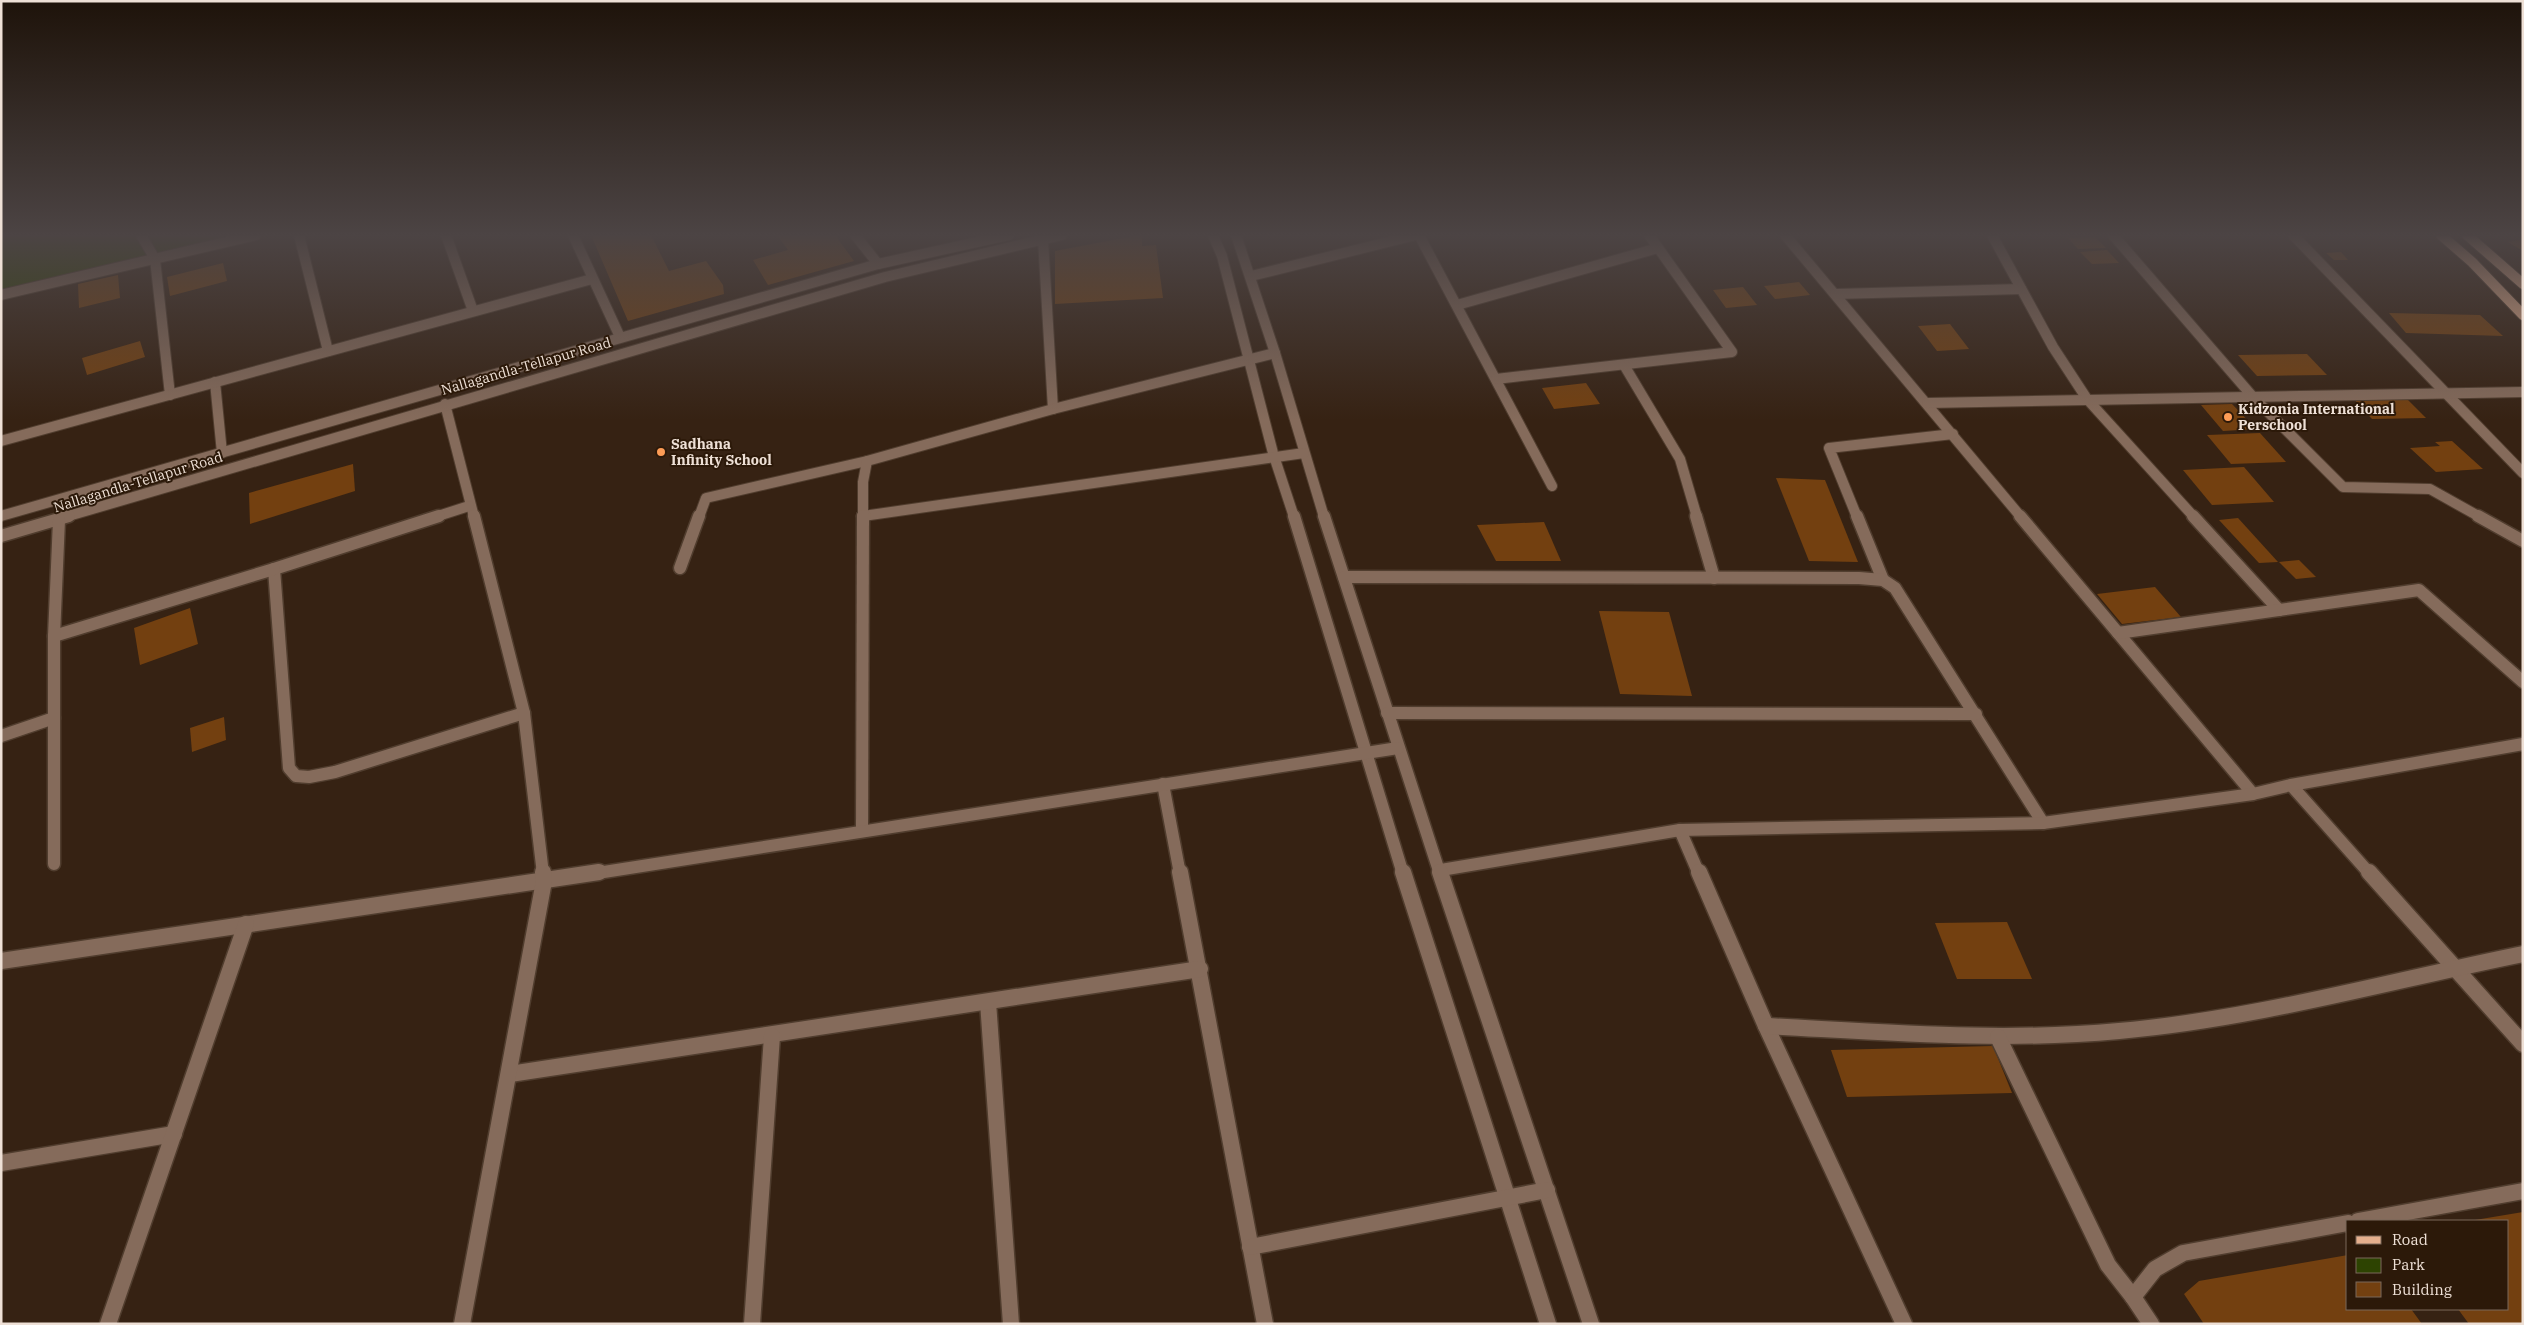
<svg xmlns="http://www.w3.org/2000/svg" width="2524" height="1325" font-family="'IBM Plex Serif',serif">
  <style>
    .green { fill: #2d4301 }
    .building { fill: #734010 }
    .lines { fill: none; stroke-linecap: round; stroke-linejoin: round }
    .minor-far2-casing { stroke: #503d2e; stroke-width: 12 }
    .minor-far1-casing { stroke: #503d2e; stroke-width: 15 }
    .minor-casing { stroke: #503d2e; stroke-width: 19 }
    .major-casing { stroke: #503d2e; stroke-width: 12 }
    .minor-far2 { stroke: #856b5b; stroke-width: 10 }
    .minor-far1 { stroke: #856b5b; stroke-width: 12 }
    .minor { stroke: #856b5b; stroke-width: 16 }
    .major { stroke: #e5af8d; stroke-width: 10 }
    .poi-dot { fill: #fd9c56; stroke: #2c1909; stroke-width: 2 }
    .labels { text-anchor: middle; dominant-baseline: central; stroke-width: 4; stroke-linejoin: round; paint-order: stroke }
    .street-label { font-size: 14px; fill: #eee0d6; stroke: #2c1909 }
    .poi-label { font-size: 14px; font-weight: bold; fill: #eee0d6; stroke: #2c1909; text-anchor: start }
  </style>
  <rect width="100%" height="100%" fill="#362213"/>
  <path class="green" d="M1,235H270L1,298Z"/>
  <g class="building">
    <path d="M591,235H651L669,271L706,261L723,285L724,294L628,321Z"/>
    <path d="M777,235H835L854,261L768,285L753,260L788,250Z"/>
    <path d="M1139,235H1142V246L1156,245L1163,298L1055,304V251Z"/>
    <path d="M2095,237L2106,248L2078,249L2068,238Z"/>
    <path d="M2523,239V251L2508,242Z"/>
    <path d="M2107,250L2119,263L2092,264L2080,252Z"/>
    <path d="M2341,252L2348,260H2334L2326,253Z"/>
    <path d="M223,263L227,281L170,296L167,277Z"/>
    <path d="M118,275L120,298L79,308L78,284Z"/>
    <path d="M1799,282L1810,295L1775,299L1764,286Z"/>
    <path d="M1743,287L1757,305L1726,308L1713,290Z"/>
    <path d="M2389,313L2480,315L2503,336L2406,333Z"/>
    <path d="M1950,324L1969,349L1937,351L1918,326Z"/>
    <path d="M140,341L145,357L87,375L82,358Z"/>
    <path d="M2307,354L2327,375L2257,376L2238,355Z"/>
    <path d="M1586,383L1600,404L1554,409L1542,388Z"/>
    <path d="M2403,395L2426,418L2372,419L2351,396Z"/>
    <path d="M2232,404L2256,429L2223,431L2201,405Z"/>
    <path d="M2260,433L2286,462L2231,464L2207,435Z"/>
    <path d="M2452,441L2483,469L2436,472L2410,448L2440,446L2435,442Z"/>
    <path d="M353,464L355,491L250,524L249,493Z"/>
    <path d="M2244,467L2274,502L2212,505L2183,470Z"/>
    <path d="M1776,478L1825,480L1858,562L1809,561Z"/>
    <path d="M2238,518L2278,562L2259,563L2219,520Z"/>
    <path d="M1544,522L1561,561H1496L1477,525Z"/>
    <path d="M2299,560L2316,577L2296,579L2279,562Z"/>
    <path d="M2155,587L2181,617L2122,624L2097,594Z"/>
    <path d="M190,608L198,644L140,665L134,628Z"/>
    <path d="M1599,611L1669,612L1692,696L1620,694Z"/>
    <path d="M224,717L226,740L192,752L190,728Z"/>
    <path d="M2007,922L2032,979H1957L1935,923Z"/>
    <path d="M1993,1046L2012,1093L1847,1097L1831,1050Z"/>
    <path d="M2523,1212V1324H2469L2458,1309H2508V1221L2475,1220Z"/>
    <path d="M2348,1255V1309H2411L2422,1324H2204L2184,1294L2199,1281Z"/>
  </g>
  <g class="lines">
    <defs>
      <g id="minor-far2">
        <path d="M141,235L155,259L170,395"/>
        <path d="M299,235L328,351"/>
        <path d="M446,235L473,311"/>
        <path d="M573,235L620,337"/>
        <path d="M855,235L878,264"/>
        <path d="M1213,235L1222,256L1273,453L1294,517"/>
        <path d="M1236,235L1275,353L1324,517"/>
        <path d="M1419,235L1552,486"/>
        <path d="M1785,235L2021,517"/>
        <path d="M1992,235L2053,347L2087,399L2194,517"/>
        <path d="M2113,235L2253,397L2343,487L2430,489L2480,517"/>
        <path d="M2293,235L2523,473"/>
        <path d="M1043,239L1053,409"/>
        <path d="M1251,276L1416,235"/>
        <path d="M1835,294L2021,289"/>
        <path d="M1,295L256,235"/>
        <path d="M1457,305L1658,248"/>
        <path d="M1624,365L1680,459L1697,517"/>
        <path d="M1496,379L1732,352L1649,235"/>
        <path d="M215,382L222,453"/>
        <path d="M1927,403L2523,392"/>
        <path d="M445,404L474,517"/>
        <path d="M1,441L592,279"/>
        <path d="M1,516L878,264L1009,235"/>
        <path d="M863,516L1304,453"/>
        <path d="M65,517L885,277L1062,235"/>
        <path d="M435,517L469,506"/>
        <path d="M699,517L706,498L867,461"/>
        <path d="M863,517V482L867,461L1053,409L1275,353"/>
        <path d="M1857,517L1829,448L1953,434"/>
      </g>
      <g id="minor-far1">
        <path d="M439,516L274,569L289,768L296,776L309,777L335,772L524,713"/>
        <path d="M474,516L524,713L543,874"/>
        <path d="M863,516H865"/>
        <path d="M1294,516L1403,874"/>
        <path d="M1324,516L1440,874"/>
        <path d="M1696,516L1714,578"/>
        <path d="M1857,516L1883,580"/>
        <path d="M2020,516L2253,794"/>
        <path d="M2193,516L2279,610"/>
        <path d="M2478,516L2523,541"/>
        <path d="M1,536L69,516"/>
        <path d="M680,568L699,516"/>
        <path d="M1344,577L1859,578L1883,580L1895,588L2043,823"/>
        <path d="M2118,633L2419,590L2523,682"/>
        <path d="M54,636L274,569"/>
        <path d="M1387,713L1976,714"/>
        <path d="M1,736L54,718"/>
        <path d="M1163,784L1180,874"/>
        <path d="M2291,785L2370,874"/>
        <path d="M862,830L863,516"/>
        <path d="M1680,830L1699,874"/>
        <path d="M54,864V636L59,520"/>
        <path d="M1441,870L1680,830L2043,823L2253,794L2291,785L2523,744"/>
        <path d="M591,874L1398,748"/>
      </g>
      <g id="minor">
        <path d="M1180,872L1265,1324"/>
        <path d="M1403,872L1548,1324"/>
        <path d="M1440,872L1591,1324"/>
        <path d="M1699,872L1766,1026L1904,1324"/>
        <path d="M2369,872L2523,1044"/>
        <path d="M1,961L599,872"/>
        <path d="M988,1002L1011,1324"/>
        <path d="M1766,1026C1883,1032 2002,1042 2119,1031C2256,1019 2389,981 2523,954"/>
        <path d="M1998,1037L2108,1265L2133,1297"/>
        <path d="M510,1074L1200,969"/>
        <path d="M1,1163L174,1134"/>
        <path d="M2358,1221L2523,1191"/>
        <path d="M1250,1247L1547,1190"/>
        <path d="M108,1324L246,924"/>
        <path d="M462,1324L544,881L543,872"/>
        <path d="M752,1324L772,1036"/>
        <path d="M2151,1324L2133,1297L2155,1269L2183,1253L2348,1223"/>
      </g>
      <g id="major">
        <path d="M2441,235L2472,262L2523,315"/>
        <path d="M2467,235L2523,284"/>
      </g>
    </defs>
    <use href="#minor-far2" class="minor-far2-casing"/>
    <use href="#minor-far1" class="minor-far1-casing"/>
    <use href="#minor" class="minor-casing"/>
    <use href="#major" class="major-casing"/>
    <use href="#minor-far2" class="minor-far2"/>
    <use href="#minor-far1" class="minor-far1"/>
    <use href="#minor" class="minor"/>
    <use href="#major" class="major"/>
  </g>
  <linearGradient id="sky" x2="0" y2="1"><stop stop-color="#1e130a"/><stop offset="0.56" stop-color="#4c4444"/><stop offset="1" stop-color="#4c4444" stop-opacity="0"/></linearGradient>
  <rect width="2524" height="420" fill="url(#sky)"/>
  <g class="poi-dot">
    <circle cx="2228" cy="417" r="5"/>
    <circle cx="661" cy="452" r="5"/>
  </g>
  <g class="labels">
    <g class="street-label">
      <text transform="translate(526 366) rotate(-16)">Nallagandla-Tellapur Road</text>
      <text transform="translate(138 482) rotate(-17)">Nallagandla-Tellapur Road</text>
    </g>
    <g class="poi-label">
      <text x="2238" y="409">Kidzonia International<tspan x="2238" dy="16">Perschool</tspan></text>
      <text x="671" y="444">Sadhana<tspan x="671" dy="16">Infinity School</tspan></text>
    </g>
  </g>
  <rect width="2524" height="1325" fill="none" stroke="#eee0d6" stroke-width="5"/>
  <rect x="2346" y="1220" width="162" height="90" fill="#2c1909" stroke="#7a695b"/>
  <rect x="2356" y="1236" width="25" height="8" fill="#e5af8d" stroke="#7a695b"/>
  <text x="2392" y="1245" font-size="15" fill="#eee0d6">Road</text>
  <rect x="2356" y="1258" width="25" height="15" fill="#2d4301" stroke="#7a695b"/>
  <text x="2392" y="1270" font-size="15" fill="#eee0d6">Park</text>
  <rect x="2356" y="1282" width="25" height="15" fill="#734010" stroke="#7a695b"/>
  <text x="2392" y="1295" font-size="15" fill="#eee0d6">Building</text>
</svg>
